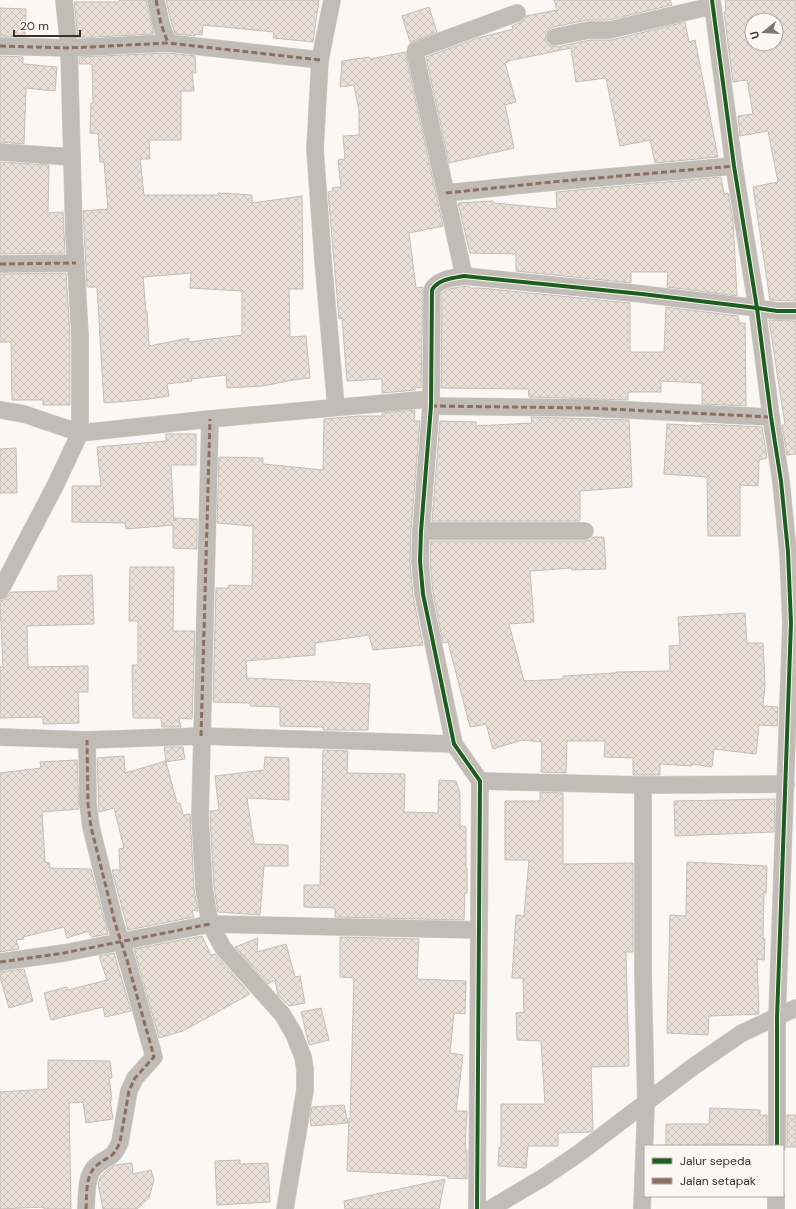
<svg xmlns="http://www.w3.org/2000/svg" width="796" height="1209" font-family="'DM Sans',sans-serif">
  <style>
    .building { fill: url(#building-cross-hatch); stroke: #c4beb8; fill-rule: evenodd }
    .lines { fill: none; stroke-linecap: round; stroke-linejoin: round }
    .minor-casing { stroke: #d7d3d0; stroke-width: 18 }
    .minor { stroke: #c2bcb7; stroke-width: 17 }
    .quiet { stroke: #8d6e63; stroke-width: 3; stroke-dasharray: 6 3; stroke-linecap: butt }
    .cycleway-casing { stroke: #fcf7f2; stroke-width: 6 }
    .cycleway { stroke: #1b5e20; stroke-width: 4 }
  </style>
  <defs>
    <pattern id="building-cross-hatch" width="8" height="8" patternUnits="userSpaceOnUse"><rect width="8" height="8" fill="#eae0d8"/><path d="M0 0l8 8M0 8l8-8" fill="none" stroke="#cac1b9"/></pattern>
  </defs>
  <rect width="100%" height="100%" fill="#faf7f4"/>
  <g class="building">
    <path d="M119,0H146L154,34L78,38L74,2H119Z"/>
    <path d="M166,0H319L313,42L273,38L274,32L203,25L202,35L195,34V36L175,34L171,21Z"/>
    <path d="M554,0H670L672,5L609,20H587L553,27L549,29L546,34L545,39L548,44L552,46L557,47L590,40H612L685,22L689,42L695,40L718,157L655,163L650,140L620,146L606,78L576,82L571,48L508,61V62L505,63L516,102L505,105L514,148L449,163L426,57L478,38L513,29L512,26L521,22L526,16L557,10Z"/>
    <path d="M725,0H796V301L770,300L753,187L778,182L768,131L740,136L738,116L753,114L747,80L733,82L724,12L726,11ZM752,20H776V44H752Z"/>
    <path d="M429,7L437,32L410,42L402,16Z"/>
    <path d="M0,8L26,9L25,37L0,36Z"/>
    <path d="M405,52L443,226L409,233L416,288L423,287L421,388L415,387V390L382,393V379L347,381L342,318L339,319L328,192L333,191L332,188L341,187L338,160L345,159L343,136L359,135V111L354,85L340,87L342,61L369,57L370,59Z"/>
    <path d="M168,53L195,56L196,73H192L194,91H181V140H149L150,159H140L144,195H218V193L252,195V203L302,196L303,289H289L290,337L306,336L310,378L293,380L263,386L227,388L226,375L191,379L192,381L167,384L169,396L141,400L104,403L97,287H87L83,211L108,209L104,162H100L98,134L90,133L91,103H93L92,64H79V57ZM191,273L190,288L242,291V335L189,342V338L149,346L147,311H146L143,277Z"/>
    <path d="M0,56L23,57V64L57,67L55,91L26,88L24,144L0,142Z"/>
    <path d="M0,162L49,165L48,213L63,212L65,253L0,254Z"/>
    <path d="M721,177L724,194L728,193L733,220L737,296L667,287L668,272H631V283L516,271V254L470,253L458,203L493,201L494,203L557,209L556,192Z"/>
    <path d="M66,273L70,335V405H43V400H12L11,342H0V274Z"/>
    <path d="M464,286L470,287V288H480L630,303V352H664L666,307L738,316L739,323H745L746,406L702,404V383L661,381V392H628V400L529,397L528,389L441,388L442,293L449,289Z"/>
    <path d="M769,320L796,321V454L787,455L782,425H785Z"/>
    <path d="M415,410L414,421H420L411,530L410,562L413,596L423,645L373,650L369,635L315,643V655L246,661L247,678L370,684L368,730H323V727L280,726V707L250,706V703L213,702L216,588H228L229,585L252,586L253,526L217,523L219,457L263,458V464L323,470L324,419L359,416H382V413Z"/>
    <path d="M531,417L629,420L632,487L580,491V521H432L440,421L476,422V426L532,423Z"/>
    <path d="M667,424L702,426V424L762,427L767,458L759,460L758,486L740,485V536H708L707,477L664,474Z"/>
    <path d="M166,434H196V465H171L174,521V518L197,519V549L173,548V525L126,529L125,523L72,522V486H101L97,447L166,441Z"/>
    <path d="M16,448L17,493H0V449Z"/>
    <path d="M593,537H604L606,569L572,570V568L530,571L534,622L509,624L524,681L563,679V676L616,673V672L670,671L669,646L680,645L678,617L745,613L747,643H763L765,684L763,706L778,707L777,726L759,725L756,754L714,749L712,767L693,764L692,766L660,764V775H633V758L604,757L605,741H567L566,773L541,772L542,742L522,740L493,749L486,724L470,727L448,642L443,643L433,593L430,561L431,541H585L590,540Z"/>
    <path d="M130,567H174L173,631H195L192,719L179,718L181,727H162L161,718H133L132,665H138V621H129Z"/>
    <path d="M92,575L94,624L27,626L28,667L88,666V692H78L79,723L43,724V717L0,718V667H3L0,601L6,599L11,592L58,591V576Z"/>
    <path d="M164,747H183L185,759L166,762L177,803H180L183,815L190,814L194,889L198,911L192,910L194,917L128,930L112,870H120L119,849L124,848L114,808L99,812L97,758L124,756L125,773L166,761Z"/>
    <path d="M323,750L348,751L347,773L405,774L404,812L438,813L439,780L456,781L460,794V826L466,827V868H467V893H465L464,920L335,917V908L304,907V885H320Z"/>
    <path d="M265,757L289,758V800L247,798L254,844L288,845V866H264L260,915L218,912L214,887L210,817V811L219,810L215,776L264,770Z"/>
    <path d="M77,760L79,809L42,812L45,862L50,863L49,868L91,869L108,934L92,937L91,935H90L89,931L67,938L64,927L23,937L24,939L16,940L19,949L0,952V773L41,768L40,762Z"/>
    <path d="M540,792L563,793V864L633,863V952H626L629,1066L591,1067L593,1130L591,1132L558,1133V1146H528L526,1168L498,1166L499,1147H501V1104H545L541,1041L517,1040L516,1013L524,1012L523,978H512L516,915L524,916L529,860H505V801H540Z"/>
    <path d="M775,799L774,832L675,836L674,801Z"/>
    <path d="M687,862L767,866L766,893H764L763,938L765,939L764,960L757,959L759,1014L709,1016L708,1035L667,1033L670,915L686,916Z"/>
    <path d="M202,936L211,955L215,954L250,994L183,1031L159,1038L134,949Z"/>
    <path d="M340,937L419,939L417,979L466,981L465,1014L454,1013L450,1053L463,1055L456,1111H467L465,1149L467,1150V1179L448,1178L447,1176L347,1171L349,1118H350L354,978L340,977Z"/>
    <path d="M258,938L257,952L286,944L295,977L300,976L305,1003L289,1006L278,995L275,980L268,984L235,947Z"/>
    <path d="M114,953L131,1011L105,1017L103,1007L51,1020L44,993L67,987L68,990L107,980L99,956Z"/>
    <path d="M24,969L33,1001L9,1008L0,977V972Z"/>
    <path d="M321,1008L329,1040L309,1045L301,1012Z"/>
    <path d="M48,1060L110,1061L112,1078H109L112,1100H110L113,1119L86,1123L83,1102L69,1103L71,1209H44V1207L0,1209V1092L48,1089Z"/>
    <path d="M344,1105L348,1123L311,1126L310,1119L312,1107Z"/>
    <path d="M710,1108L760,1110V1115H767V1146L724,1144H706V1146H666V1124H709Z"/>
    <rect x="787" y="1115" width="9" height="32"/>
    <path d="M240,1160V1164L268,1163L270,1202L217,1205L215,1161Z"/>
    <path d="M132,1163L133,1174L151,1170L154,1180L149,1198L137,1209H103L98,1184L101,1176L106,1171L115,1165Z"/>
    <path d="M445,1179L439,1209H345L344,1201Z"/>
  </g>
  <g class="lines">
    <defs>
      <g id="minor">
        <path d="M156,0L161,24L168,43"/>
        <path d="M332,0L320,60L315,149L323,260L336,407"/>
        <path d="M712,0L734,166L757,308L771,417L781,481L788,552L791,623L777,1018V1146"/>
        <path d="M555,37L589,30H610L622,27L712,6"/>
        <path d="M0,46L69,48L168,43L320,60"/>
        <path d="M0,152L72,157"/>
        <path d="M446,193L552,182L734,166"/>
        <path d="M0,264L76,263"/>
        <path d="M464,276L415,53L416,50L517,13"/>
        <path d="M431,406L589,408L771,417"/>
        <path d="M0,410L24,414L80,433L210,419L430,399"/>
        <path d="M210,419L200,817L204,888L210,924L223,948L282,1014L294,1034L303,1057L305,1069V1090L285,1209"/>
        <path d="M421,531H585"/>
        <path d="M0,591L55,486L80,433V335L74,234L69,48L64,0"/>
        <path d="M0,737L87,740L201,736L454,744"/>
        <path d="M480,781L643,785L786,784"/>
        <path d="M0,962L64,953L210,924L479,930"/>
        <path d="M86,1209C87,1196 85,1176 96,1166C108,1155 112,1161 120,1142L129,1091L135,1078L154,1057L127,960L115,923L91,827L88,804L87,740"/>
        <path d="M477,1209L480,781L454,744L423,594L420,561L421,531L431,406L432,290C438,279 453,278 464,276L642,294L757,308L777,311H796"/>
        <path d="M490,1209L544,1177L582,1151L694,1066L742,1033L796,1008"/>
        <path d="M642,1209L646,1103L643,973V785"/>
        <path d="M776,1209V1196"/>
      </g>
    </defs>
    <use href="#minor" class="minor-casing"/>
    <use href="#minor" class="minor"/>
    <g class="quiet">
      <path d="M156,0L161,24L168,43"/>
      <path d="M0,46L69,48L168,43L320,60"/>
      <path d="M446,193L552,182L734,166"/>
      <path d="M0,264L76,263"/>
      <path d="M431,406L589,408L771,417"/>
      <path d="M201,736L210,419"/>
      <path d="M0,962L64,953L210,924"/>
      <path d="M86,1209C87,1196 85,1176 96,1166C108,1155 112,1161 120,1142L129,1091L135,1078L154,1057L127,960L115,923L91,827L88,804L87,740"/>
    </g>
    <defs>
      <g id="cycleway">
        <path d="M712,0L734,166L757,308L771,417L781,481L788,552L791,623L777,1018V1146"/>
        <path d="M477,1209L480,781L454,744L423,594L420,561L421,531L431,406L432,290C438,279 453,278 464,276L642,294L757,308L777,311H796"/>
      </g>
    </defs>
    <use href="#cycleway" class="cycleway-casing"/>
    <use href="#cycleway" class="cycleway"/>
  </g>
  <rect x="644" y="1145" width="140" height="52" fill="#fcf7f2" stroke="#afa8a2"/>
  <rect x="652" y="1158" width="20" height="6" fill="#1b5e20" stroke="#afa8a2"/>
  <text x="680" y="1165" font-size="12" fill="#3b3129">Jalur sepeda</text>
  <rect x="652" y="1178" width="20" height="6" fill="#8d6e63" stroke="#afa8a2"/>
  <text x="680" y="1185" font-size="12" fill="#3b3129">Jalan setapak</text>
  <g transform="translate(764 32) rotate(252)"><circle r="19" fill="#fcf7f2" stroke="#afa8a2"/>
  <path d="M0-3L7 15L0 10L-7 15Z" fill="#7e7670"/>
  <text y="-6" font-size="11" font-weight="bold" text-anchor="middle" fill="#3b3129">U</text>
  </g>
  <path d="M14 30v6h66v-6" fill="none" stroke="#3b3129" stroke-width="2"/>
  <text x="20" y="30" font-size="12" fill="#3b3129" stroke="#fcf7f2" stroke-width="3" paint-order="stroke">20 m</text>
</svg>
